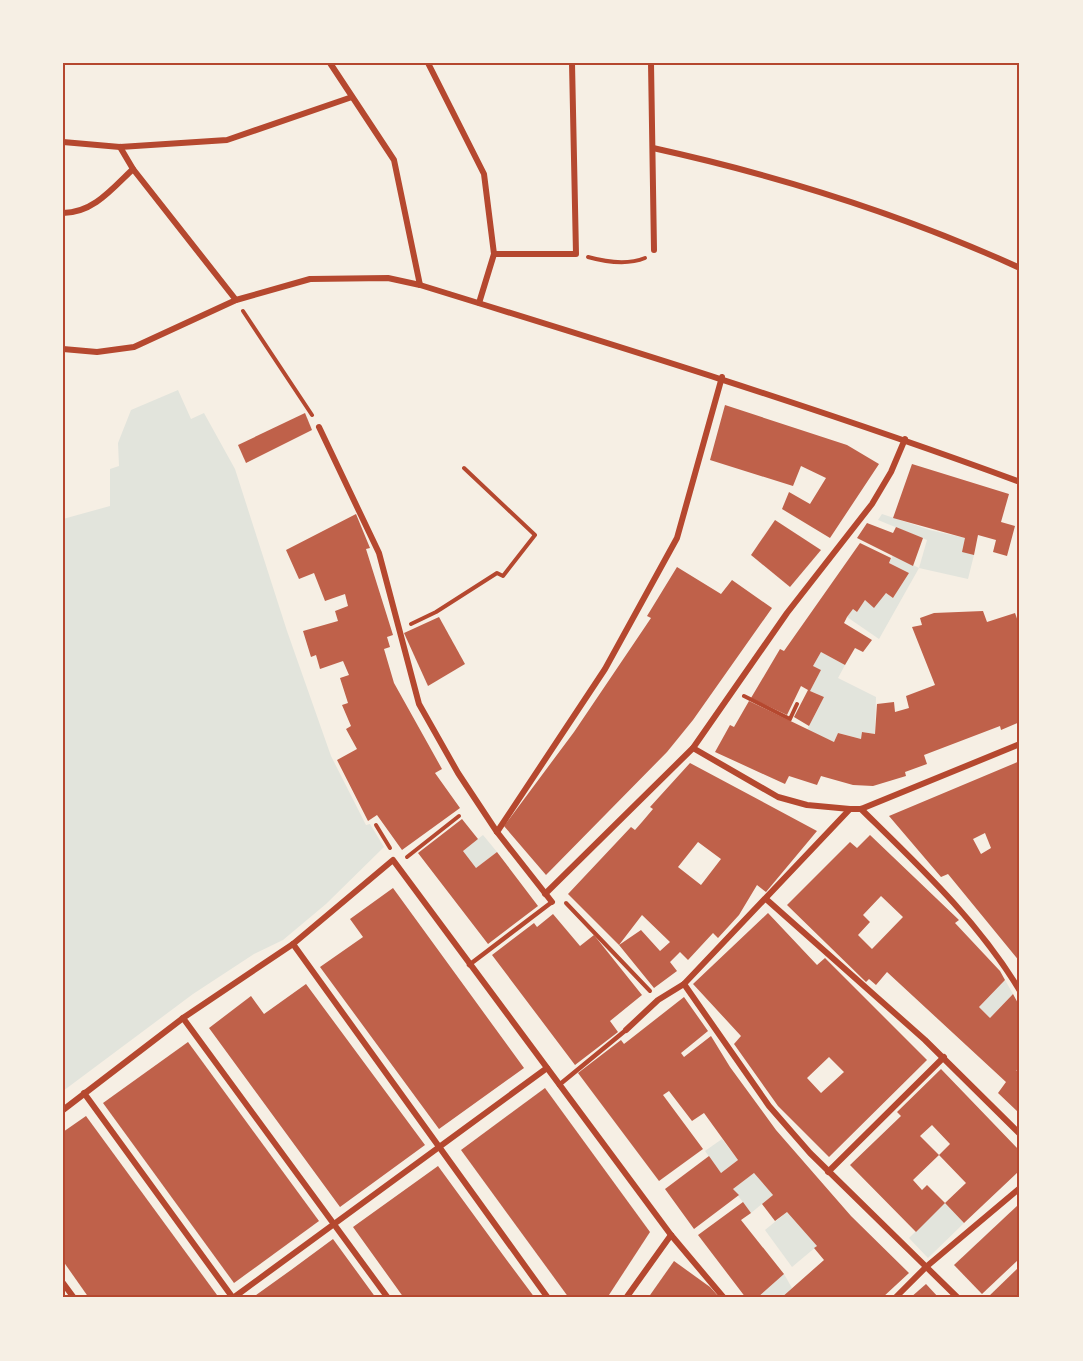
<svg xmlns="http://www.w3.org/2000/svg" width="1083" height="1361" font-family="'DejaVu Sans',sans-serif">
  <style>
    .green { fill: #e2e4dc }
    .building { fill: #bf614a; fill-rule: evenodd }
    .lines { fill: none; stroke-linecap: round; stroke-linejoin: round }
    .path { stroke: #b5482f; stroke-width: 4 }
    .service { stroke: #b5482f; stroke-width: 4.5 }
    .minor { stroke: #b5482f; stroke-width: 6 }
    .neatline { fill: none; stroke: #b5482f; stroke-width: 2 }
  </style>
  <rect width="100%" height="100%" fill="#f6efe4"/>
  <g class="green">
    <path d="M178,390L191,419L204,413L235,469L287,631L331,756L366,825L370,824L384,847L326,904L283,940L254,954L193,994L63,1091V519L110,506V469L119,466L118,443L131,410Z"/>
    <path d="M882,514L930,530L965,538L974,555L968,579L919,568L879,639L847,617L853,609L857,612L865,600L874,607L886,593L893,598L909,573L889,563L893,555L919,568L927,540L878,520Z"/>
    <path d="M821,652L845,665L838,678L876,697L875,734L863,732L861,739L838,733L834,742L807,730L824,697L810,691L821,670L813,666Z"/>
    <path d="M483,835L497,852L476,868L463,851Z"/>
    <path d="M1005,980L1013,994L990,1018L979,1007Z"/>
    <path d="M722,1139L738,1160L721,1173L705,1151Z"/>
    <path d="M754,1173L773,1195L751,1213L733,1189Z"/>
    <path d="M945,1203L964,1223L928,1258L909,1238Z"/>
    <path d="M787,1212L817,1246L792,1267L765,1230Z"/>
    <path d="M784,1274L792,1288L781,1298H757Z"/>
  </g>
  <g class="building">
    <path d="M725,405L847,445L879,464L830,538L782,509L789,492L810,504L826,478L801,466L793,486L710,460Z"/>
    <path d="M305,413L312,430L246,463L238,445Z"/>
    <path d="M912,464L1009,494L1001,522L1015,526L1007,556L993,552L996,540L978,535L974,555L962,552L965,538L893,518Z"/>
    <path d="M356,514L370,548L366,549L393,635L387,637L390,647L384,649L394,683L442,769L435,773L460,808L402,850L377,815L368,821L337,760L357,749L346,729L351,726L342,705L348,703L340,678L349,675L343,661L320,669L316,655L311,657L303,631L338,621L335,611L348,606L345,594L325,601L314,573L299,579L286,550Z"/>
    <path d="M775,520L821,550L790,587L751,555Z"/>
    <path d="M867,523L893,533L896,527L923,538L913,566L857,538Z"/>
    <path d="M860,543L891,558L889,563L909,573L893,598L886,593L874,608L865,600L857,612L853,609L847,617L844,623L872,640L863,652L855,648L845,665L821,652L813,666L821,670L810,691L824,697L809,726L794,717L808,690L801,686L787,715L751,698L780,649L784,651Z"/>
    <path d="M677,567L721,594L732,580L772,608L693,720L667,752L546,875L504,826L574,732L651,618L647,616Z"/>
    <path d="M983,611L987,622L1015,613L1020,627V722L1001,730L1000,726L924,755L927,764L905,772L906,776L873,786L853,785L821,776L817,785L789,776L785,784L715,752L730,725L734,727L749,701L834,742L838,733L861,739L862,732L875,734L877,704L894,702L895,712L909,708L906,696L935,685L912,627L922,625L920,618L934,613Z"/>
    <path d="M439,617L465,664L428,686L404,633Z"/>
    <path d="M1020,761V816L1017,818L1020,824V962L948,874L941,877L889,816ZM985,833L991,848L981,854L973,839Z"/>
    <path d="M690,763L817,831L766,892L757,885L739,915L718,938L713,933L688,960L680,952L670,962L677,971L654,988L619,945L568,894L631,827L635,830L642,822L653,809L650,807ZM698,842L721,859L701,885L678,867ZM642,915L670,942L660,951L641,930L619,945Z"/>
    <path d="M462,819L478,839L463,851L476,868L497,852L538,906L488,944L418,853Z"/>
    <path d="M870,835L959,920L955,923L1000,971L1005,980L979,1007L990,1018L1013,994L1020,1007V1066L1016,1071L1020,1069V1114L998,1093L1006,1082L887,972L876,985L869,979L866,982L787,905L850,842L857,848ZM881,896L903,917L872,949L858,935L870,922L863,915Z"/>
    <path d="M393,888L524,1068L439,1129L320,967L363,937L350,919Z"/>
    <path d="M768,913L817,965L825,958L927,1060L829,1157L778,1106L734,1044L741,1036L693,984ZM829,1057L844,1072L821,1093L807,1078Z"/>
    <path d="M553,914L580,946L594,935L642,995L610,1021L618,1032L575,1065L492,955L534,923L537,927Z"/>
    <path d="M306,984L425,1145L340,1207L209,1028L251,996L264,1014Z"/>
    <path d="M684,997L708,1031L681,1053L684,1057L711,1036L730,1067L776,1130L851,1216L909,1273L882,1298H781L824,1260L814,1248L817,1246L787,1212L775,1221L762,1204L773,1195L754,1173L733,1189L739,1195L694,1229L665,1189L709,1156L721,1173L738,1160L704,1113L692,1121L669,1091L663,1095L703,1149L659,1181L578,1073L621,1040L624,1044Z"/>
    <path d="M188,1042L319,1221L234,1283L103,1103Z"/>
    <path d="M941,1069L1020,1151V1170L964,1223L945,1203L916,1232L850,1165L901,1116L897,1112ZM932,1125L950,1144L939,1155L966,1183L945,1203L927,1185L922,1190L913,1180L939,1155L920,1136Z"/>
    <path d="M545,1088L650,1232L607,1298H569L461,1150Z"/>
    <path d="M86,1116L217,1295L213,1298H89L63,1261V1132Z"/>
    <path d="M438,1166L503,1255L535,1298H404L353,1227Z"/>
    <path d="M743,1202L751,1213L741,1220L784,1274L757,1298H746L698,1235Z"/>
    <path d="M1020,1203V1258L982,1294L954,1265Z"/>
    <path d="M333,1239L376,1298H252L291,1270Z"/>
    <path d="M674,1261L710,1287L720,1298H648Z"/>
    <path d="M1020,1266V1298H987Z"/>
    <path d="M926,1284L939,1298H910Z"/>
  </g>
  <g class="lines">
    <g class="path">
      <path d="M588,257C606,262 628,265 645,258"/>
      <path d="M243,311L312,415"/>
      <path d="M411,624L436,612L497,573L503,576L535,535L464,468"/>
      <path d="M744,696L790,719L797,704"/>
      <path d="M376,825L390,848"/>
      <path d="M407,857L459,816"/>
      <path d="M566,903L650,991"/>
    </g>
    <g class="service">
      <path d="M469,965L552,902"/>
      <path d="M559,1085L626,1030"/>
    </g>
    <g class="minor">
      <path d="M330,63L394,160L420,285"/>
      <path d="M428,63L484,174L494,254L479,303"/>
      <path d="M651,63L654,250"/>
      <path d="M63,142L120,147L227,140L352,97"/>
      <path d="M120,147L133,169L236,300"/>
      <path d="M653,148C780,176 902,214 1020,268"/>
      <path d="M63,213C93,213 112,189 133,169"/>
      <path d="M494,254H576L572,63"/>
      <path d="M63,349L97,352L134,347L236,300L310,279L388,278L420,285C621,347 822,409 1020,482"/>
      <path d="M319,427L379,553L419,704L458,773L497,832L552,902"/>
      <path d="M693,748L778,797L807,805L850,809"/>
      <path d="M861,809C919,866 978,921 1020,991"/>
      <path d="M497,832L605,669L677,538L722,377"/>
      <path d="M545,894L693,748L787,613L872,504L891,472L905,439"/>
      <path d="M766,899L925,1040L1020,1134"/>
      <path d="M293,944L548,1298"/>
      <path d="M684,984L769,1106L810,1153L958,1298"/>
      <path d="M183,1018L388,1298"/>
      <path d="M626,1030L658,1000L684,984L850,809H861L1020,744"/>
      <path d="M84,1093L233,1298"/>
      <path d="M63,1110L183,1018L293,944L393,860L671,1235L724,1298"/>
      <path d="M828,1172L944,1057"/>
      <path d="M63,1283L74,1298"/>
      <path d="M233,1298L547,1068"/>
      <path d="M626,1298L671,1235"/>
      <path d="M895,1298L926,1267L1020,1188"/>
    </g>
  </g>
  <rect width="1083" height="1361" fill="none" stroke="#f6efe4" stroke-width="129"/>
  <rect x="64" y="64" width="954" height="1232" class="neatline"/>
</svg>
